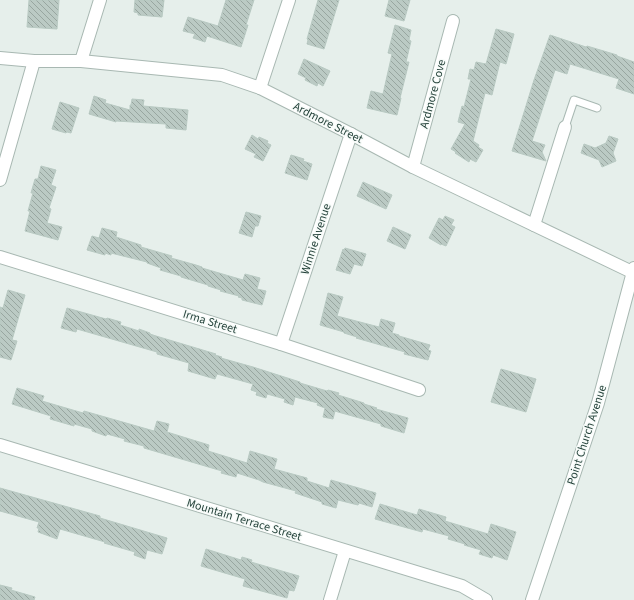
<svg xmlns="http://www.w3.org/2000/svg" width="634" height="600" font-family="'Source Sans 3',sans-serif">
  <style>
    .building { fill: url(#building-back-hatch); stroke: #b8c9c2 }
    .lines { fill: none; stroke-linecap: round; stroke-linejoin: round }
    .service-casing { stroke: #a8b8b2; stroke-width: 9 }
    .minor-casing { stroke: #a8b8b2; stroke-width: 14 }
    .tertiary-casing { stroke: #a8b8b2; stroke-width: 14 }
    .service { stroke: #fff; stroke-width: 7 }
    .minor { stroke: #fff; stroke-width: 12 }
    .tertiary { stroke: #fff; stroke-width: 12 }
    .labels { text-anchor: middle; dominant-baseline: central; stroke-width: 3; stroke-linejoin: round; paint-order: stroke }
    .street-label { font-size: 12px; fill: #24423a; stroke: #f7fbf9 }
  </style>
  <defs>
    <pattern id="building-back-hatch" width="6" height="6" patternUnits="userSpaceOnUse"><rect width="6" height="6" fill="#bbcac4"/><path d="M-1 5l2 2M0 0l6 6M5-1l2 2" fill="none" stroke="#98a6a0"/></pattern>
  </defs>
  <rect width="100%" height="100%" fill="#e6efeb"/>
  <g class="building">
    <path d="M29,0H59L57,29L27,27Z"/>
    <path d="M135,0H164L162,17L138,15V13L134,12Z"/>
    <path d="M226,0H254L246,25H248L241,47L207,36L205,42L193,38L195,34L183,31L188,17L218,26Z"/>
    <path d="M318,0H339L324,49L307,44L308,40L307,39Z"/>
    <path d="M389,0H410L404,21L385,16Z"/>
    <path d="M395,25L411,30L409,40L411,41L406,62H409L400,98H401L397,115L367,108L371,91L383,94L392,54L388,53Z"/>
    <path d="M496,29L514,34L506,64L500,62L492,95L485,93L473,141L479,145L478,147L483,150L476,162L470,159L469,162L455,153L456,152L451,149L465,124L458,122L462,106L464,107L471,79H468L470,69L474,70L476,62L486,64Z"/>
    <path d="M550,35L586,47L587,46L617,55V56L634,62V94L616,88L619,79L570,64L567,74L555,70L532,141L545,145L542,152L546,161L512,151L534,80Z"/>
    <path d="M304,59L330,71L323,86L318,83L317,86L305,80L306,78L298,74Z"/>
    <path d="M94,96L106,100L105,103L130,110V105H131L132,99L144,100L143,106L188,110L186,130L166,128V124L116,121V122L89,114Z"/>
    <path d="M60,102L79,108L71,133L67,132L66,133L52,129Z"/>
    <path d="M252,135L258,139L259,137L268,141L267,143L271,145L263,161L254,157L256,154L245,149Z"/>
    <path d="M609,136L618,139L613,153L616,161L602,167L599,160L581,153L584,144L595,148L606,143Z"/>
    <path d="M291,155L304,159L303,161L312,164L307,180L285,173Z"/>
    <path d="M41,166L56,170L51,185L56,187L49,208L51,209L47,223L62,227L58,240L25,231L30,211H28L33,193H31L35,179H38Z"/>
    <path d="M363,182L392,195L386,209L357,196Z"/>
    <path d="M246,212L261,216L258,226H255L252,237L239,233Z"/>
    <path d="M445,216L454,220L451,225L455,227L446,246L441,244V245L429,238L439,218L443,220Z"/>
    <path d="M393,227L411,235L405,249L387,241Z"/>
    <path d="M102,228L117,232L116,237L141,245V247L172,256L171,258L196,265L202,267V268L243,280L245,274L260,278L257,289L266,291L262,305L242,300V298L238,297L239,296L220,291L221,290L208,286V285L181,277V276L160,270L161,268L147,263V262L111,253V255L105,253V255L87,250L92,236L99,238Z"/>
    <path d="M345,248L366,254L362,266L354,264L350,274L336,270L343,249L344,250Z"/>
    <path d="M8,290L25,295L12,340L17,341L11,360L0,357V307L3,308Z"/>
    <path d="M328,293L343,297L337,316L379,327L381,319L395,323L392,333L399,335V336L430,345L428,350L431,351L428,360L404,354L405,352L356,338L357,337L344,333V332L320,325Z"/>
    <path d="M67,308L106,319L107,318L121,322L120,325L139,331V329L150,333V334L156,336L216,354L215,355L222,357L221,358L253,367L300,382V383L327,391L328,390L339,393L338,395L364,403V404L377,408L376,409L408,418L404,433L381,426V424L338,412L335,411L333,419L323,417L325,408L317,405L318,403L295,397L293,405L284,402L285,399L267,394L266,398L256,395L257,392L251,390L253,384L217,374L215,379L188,371L189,363L157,354V352L77,329L76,332L61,328Z"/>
    <path d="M501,369L536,379L526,412L491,402Z"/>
    <path d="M17,388L44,396L42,401L83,413L84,411L154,431L157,421L169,424L167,432L209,445L208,451L247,463L250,451L277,459L274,469L307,478V481L329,488L331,480L376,493L372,507L359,503L358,505L338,500L336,508L322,504V502L295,493L296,491L263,482L259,480L237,473L236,477L221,473L222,471L144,448V446L124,441L125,439L107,434L106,436L92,431V429L74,424V426L50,419L51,416L12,404Z"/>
    <path d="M0,488L100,516V518L167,538L162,554L147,550L145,559L134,555L135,552L104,543L105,542L60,529L57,539L38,532L39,528H37L39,522L0,511Z"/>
    <path d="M380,504L417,515L419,509L446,517L445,521L488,534L491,524L516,532L507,560L493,555L492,558L479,554L481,550L464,545L465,544L448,539L449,536L423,529L422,532L375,519Z"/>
    <path d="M206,549L241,560L242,557L252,560L251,562L299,576L294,591L289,590L287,598L243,586L245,579L201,566Z"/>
    <path d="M0,585L12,588L11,590L35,597L34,600H0Z"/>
  </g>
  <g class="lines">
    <defs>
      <path id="service" d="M565,127L574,100L597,108"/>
      <g id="minor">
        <path d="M0,58L34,61H81L222,75L260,88L351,134L413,167L632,272"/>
        <path d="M81,61L100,0"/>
        <path d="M260,88L289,0"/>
        <path d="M413,167L453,21"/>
        <path d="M0,180L34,61"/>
        <path d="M534,225L565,127"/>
        <path d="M0,257L281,344L419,390"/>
        <path d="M281,344L351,134"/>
        <path d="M330,600L345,551"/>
        <path d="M532,600L598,403L634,268"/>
      </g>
      <path id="tertiary" d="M0,445L462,586L486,600"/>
    </defs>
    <use href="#service" class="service-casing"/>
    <use href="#minor" class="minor-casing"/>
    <use href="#tertiary" class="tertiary-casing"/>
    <use href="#service" class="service"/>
    <use href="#minor" class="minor"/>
    <use href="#tertiary" class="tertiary"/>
  </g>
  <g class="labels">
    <g class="street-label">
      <text transform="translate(433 94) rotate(-75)">Ardmore Cove</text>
      <text transform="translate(328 123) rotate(27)">Ardmore Street</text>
      <text transform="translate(316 239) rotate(-72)">Winnie Avenue</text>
      <text transform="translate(210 322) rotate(17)">Irma Street</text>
      <text transform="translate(587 435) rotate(-72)">Point Church Avenue</text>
      <text transform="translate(244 520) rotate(17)">Mountain Terrace Street</text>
    </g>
  </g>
</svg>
